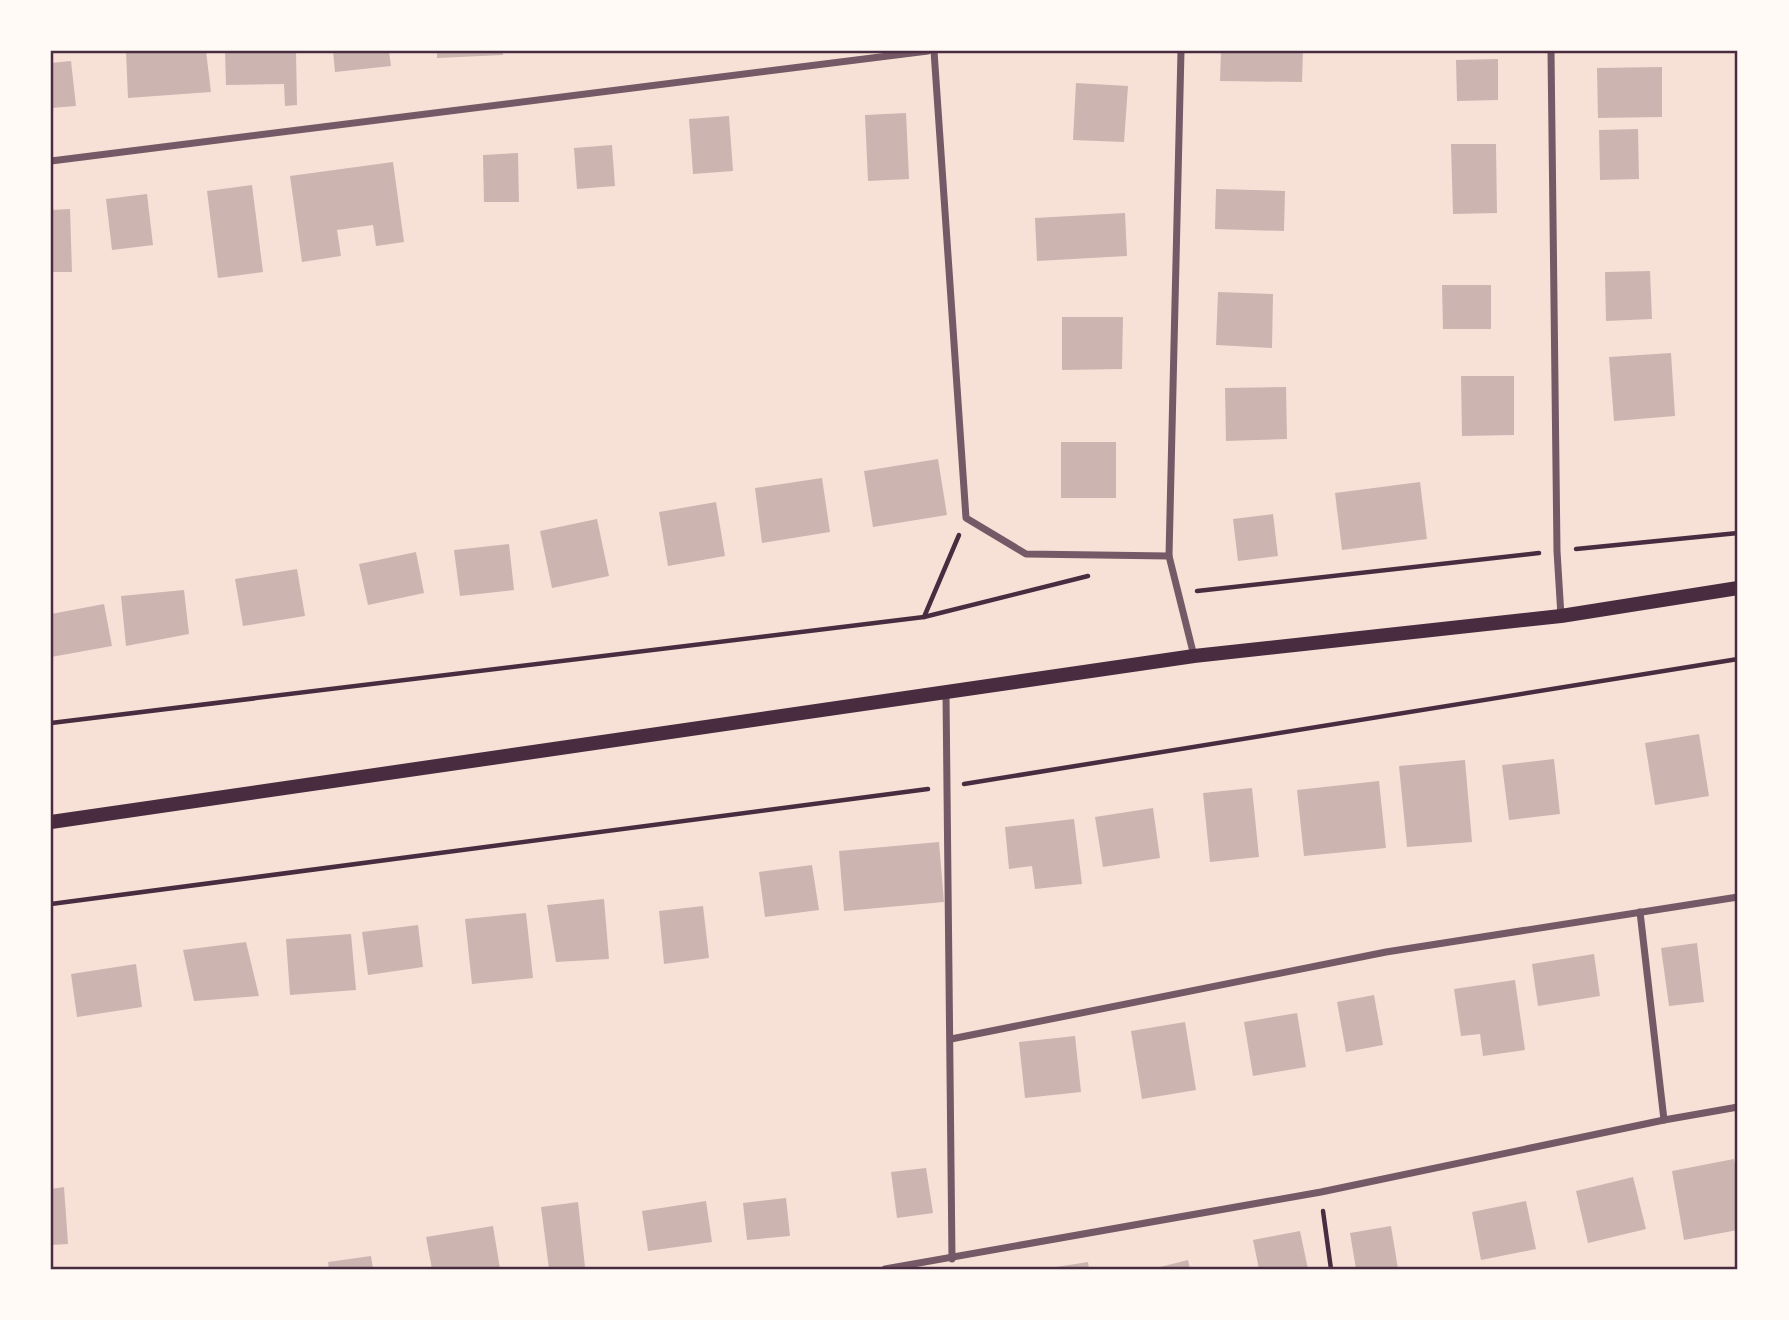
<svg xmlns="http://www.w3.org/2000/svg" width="1789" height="1320" font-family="'IBM Plex Sans',sans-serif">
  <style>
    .building { fill: #ccb4b1 }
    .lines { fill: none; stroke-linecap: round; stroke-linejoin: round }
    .path { stroke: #4a2c40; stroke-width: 4.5 }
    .minor { stroke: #755966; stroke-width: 7 }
    .secondary { stroke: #4a2c40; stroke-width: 14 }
    .neatline { fill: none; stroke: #4a2c40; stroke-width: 2.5 }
  </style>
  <rect width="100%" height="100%" fill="#f7e1d7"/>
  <g class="building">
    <path d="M126,51H206L211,92L128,98Z"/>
    <path d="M225,51H296L297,105L285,106L284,84L226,85Z"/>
    <path d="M333,51H389L391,66L335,72Z"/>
    <path d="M437,51H503V55L437,58Z"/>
    <path d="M1221,51H1303L1302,82L1220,81Z"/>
    <path d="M1498,59V100L1457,101L1456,60Z"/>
    <path d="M71,61L76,106L51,108V63Z"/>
    <path d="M1662,67V117L1598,118L1597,68Z"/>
    <path d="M1076,83L1128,86L1124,142L1073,140Z"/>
    <path d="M906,113L909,179L868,181L865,115Z"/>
    <path d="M729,116L733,171L693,174L689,119Z"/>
    <path d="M1638,129L1639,179L1600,180L1599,130Z"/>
    <path d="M1451,144H1496L1497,213L1453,214Z"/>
    <path d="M612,145L615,186L577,189L574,148Z"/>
    <path d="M518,153L519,202H484L483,155Z"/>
    <path d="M393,162L404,242L376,246L373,225L337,230L341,256L302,262L290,176Z"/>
    <path d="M252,185L263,272L218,278L207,191Z"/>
    <path d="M1216,189L1285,191L1284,231L1215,229Z"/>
    <path d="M147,194L153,245L112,250L106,199Z"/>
    <path d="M70,209L72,272H51V210Z"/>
    <path d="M1125,213L1127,256L1037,261L1035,218Z"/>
    <path d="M1650,271L1652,319L1606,321L1605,272Z"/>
    <path d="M1442,285H1491V329H1443Z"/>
    <path d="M1218,292L1273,294L1272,348L1216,345Z"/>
    <path d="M1062,317H1123L1122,369L1062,370Z"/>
    <path d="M1671,353L1675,416L1614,421L1609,357Z"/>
    <path d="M1461,376H1514V435L1462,436Z"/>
    <path d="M1286,387L1287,439L1226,441L1225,388Z"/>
    <rect x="1061" y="442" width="55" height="56"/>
    <path d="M938,459L947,515L873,527L864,471Z"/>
    <path d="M822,478L830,532L762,543L755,488Z"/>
    <path d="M1420,482L1427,539L1342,550L1335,493Z"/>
    <path d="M716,502L725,556L668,566L659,512Z"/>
    <path d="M1273,514L1278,556L1238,561L1233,519Z"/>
    <path d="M597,519L609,576L552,588L540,531Z"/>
    <path d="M509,544L514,590L460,596L454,550Z"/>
    <path d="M416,552L424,593L368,605L359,564Z"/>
    <path d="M297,569L305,616L243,626L235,579Z"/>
    <path d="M184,590L189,634L126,646L121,596Z"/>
    <path d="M104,604L112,646L51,657V614Z"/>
    <path d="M1699,734L1709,796L1655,805L1645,743Z"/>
    <path d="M1554,759L1560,814L1509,820L1502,765Z"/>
    <path d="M1465,760L1472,842L1407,847L1399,766Z"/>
    <path d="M1379,781L1386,848L1304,856L1297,790Z"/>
    <path d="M1252,788L1259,857L1210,862L1203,793Z"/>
    <path d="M1153,808L1160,858L1103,867L1095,817Z"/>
    <path d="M1074,819L1082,884L1035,889L1032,866L1009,869L1005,827Z"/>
    <path d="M939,842L944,902L844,911L839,851Z"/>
    <path d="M812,865L819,910L765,917L759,872Z"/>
    <path d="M604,899L609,959L556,962L547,905Z"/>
    <path d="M703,906L709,958L664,964L659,911Z"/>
    <path d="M526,913L533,978L472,984L465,919Z"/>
    <path d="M418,925L423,967L368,975L362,932Z"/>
    <path d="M351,934L356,990L290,995L286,939Z"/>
    <path d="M246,942L259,996L194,1001L183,950Z"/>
    <path d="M1697,943L1704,1002L1669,1006L1661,948Z"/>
    <path d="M1594,954L1600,996L1538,1006L1532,964Z"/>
    <path d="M136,964L142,1007L77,1017L71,974Z"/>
    <path d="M1515,980L1525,1050L1483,1056L1480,1034L1461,1036L1454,989Z"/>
    <path d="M1374,995L1383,1045L1346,1052L1337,1002Z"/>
    <path d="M1297,1013L1306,1067L1253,1076L1244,1022Z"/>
    <path d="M1185,1022L1196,1090L1142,1099L1131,1031Z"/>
    <path d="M1075,1036L1081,1092L1025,1098L1019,1042Z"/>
    <path d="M1734,1159L1738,1181V1230L1684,1240L1672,1171Z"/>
    <path d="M926,1168L933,1213L897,1218L891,1172Z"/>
    <path d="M1633,1177L1646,1229L1588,1243L1576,1191Z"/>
    <path d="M64,1187L68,1244L51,1245V1189Z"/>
    <path d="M786,1198L790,1236L747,1240L743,1203Z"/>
    <path d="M706,1201L712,1242L648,1251L642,1211Z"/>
    <path d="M1526,1201L1536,1249L1481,1260L1472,1212Z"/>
    <path d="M578,1202L585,1267L549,1269L541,1207Z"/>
    <path d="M493,1226L500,1269H432L426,1237Z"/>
    <path d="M1391,1226L1398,1269H1356L1350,1233Z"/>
    <path d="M1300,1231L1308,1269H1259L1253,1240Z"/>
    <path d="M371,1256L373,1269H329L328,1262Z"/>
    <path d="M1188,1260L1190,1269H1156V1268Z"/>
    <path d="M1088,1262L1089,1269H1050V1268Z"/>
  </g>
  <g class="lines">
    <g class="path">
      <path d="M1576,549L1738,533"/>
      <path d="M1197,591L1539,553"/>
      <path d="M924,617L959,535"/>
      <path d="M51,723L924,617L1088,576"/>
      <path d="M964,784L1738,659"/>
      <path d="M51,904L928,789"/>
      <path d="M1323,1211L1331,1269"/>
    </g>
    <g class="minor">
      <path d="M934,51L966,518L1026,554L1169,556"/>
      <path d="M1181,51L1169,556L1194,656"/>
      <path d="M1551,51L1557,551L1561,616"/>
      <path d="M51,161L928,51"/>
      <path d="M946,694L952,1259"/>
      <path d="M1640,912L1664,1120"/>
      <path d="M951,1039L1386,952L1738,897"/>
      <path d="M885,1269L1321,1192L1664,1120L1738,1107"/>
    </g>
    <path class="secondary" d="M51,822L1194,656L1561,616L1738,588"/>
  </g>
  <rect width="1789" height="1320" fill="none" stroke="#fffaf5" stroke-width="105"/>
  <rect x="52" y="52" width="1684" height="1216" class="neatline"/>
</svg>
